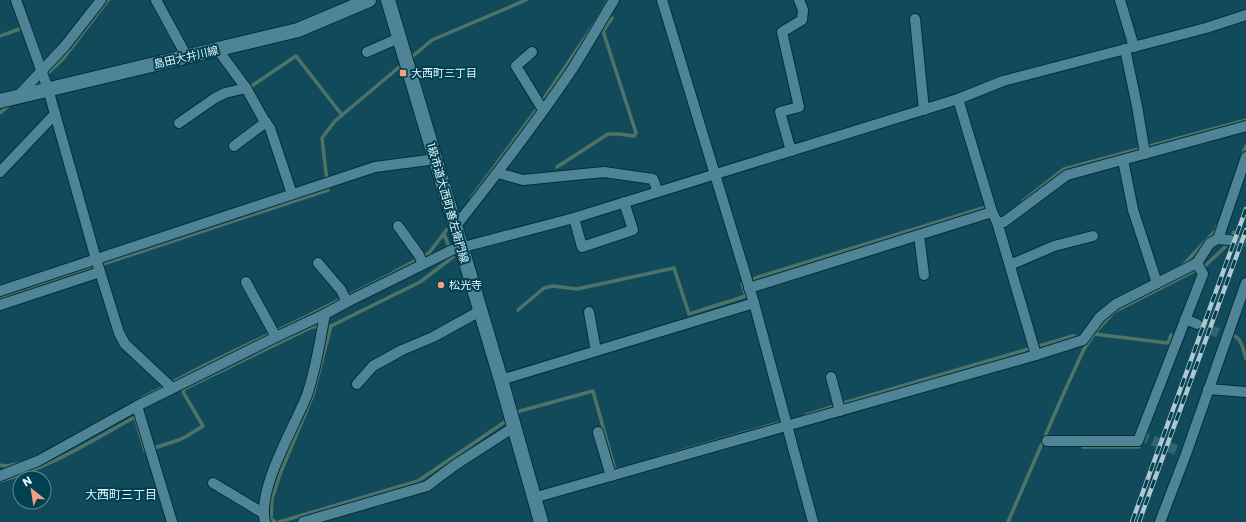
<svg xmlns="http://www.w3.org/2000/svg" width="1246" height="522" font-family="Poppins,'Noto Sans JP',sans-serif">
  <style>
    .lines { fill: none; stroke-linecap: round; stroke-linejoin: round }
    .stream { stroke: #4e7368; stroke-width: 3.5 }
    .street-tunnel { stroke: #316573; stroke-width: 10; stroke-dasharray: 10 5; stroke-linecap: butt }
    .street-casing { stroke: #032f3b; stroke-width: 12 }
    .secondary-casing { stroke: #032f3b; stroke-width: 16 }
    .street { stroke: #4e8495; stroke-width: 10 }
    .secondary { stroke: #4e8495; stroke-width: 14 }
    .rail-casing { stroke: #aec9d2; stroke-width: 4.5 }
    .rail { stroke: #014050; stroke-width: 3; stroke-dasharray: 9; stroke-linecap: butt }
    .poi-dot { fill: #f2a081; stroke: #014050; stroke-width: 1.5 }
    .labels { text-anchor: middle; dominant-baseline: central; stroke-width: 4; stroke-linejoin: round; paint-order: stroke }
    .street-label { font-size: 11px; fill: #e7f7fd; stroke: #014050 }
    .poi-label { font-size: 11px; fill: #e7f7fd; stroke: #014050; text-anchor: start }
    .neighbourhood-label { font-size: 12px; fill: #e7f7fd; stroke: #014050 }
  </style>
  <rect width="100%" height="100%" fill="#114b5b"/>
  <g class="lines">
    <g class="stream">
      <path d="M0,36L22,28L21,25"/>
      <path d="M408,60L432,40L526,0"/>
      <path d="M33,87L63,59L108,0"/>
      <path d="M250,87L296,56L342,115"/>
      <path d="M0,113L12,103"/>
      <path d="M1242,156L1246,146"/>
      <path d="M557,167L608,134H619L634,136L636,133L603,31L612,18"/>
      <path d="M471,198L534,113L597,20L608,0"/>
      <path d="M1023,201L1064,169L1246,120"/>
      <path d="M1184,264L1216,230L1217,226"/>
      <path d="M0,298L328,190L322,138L335,121L404,63"/>
      <path d="M518,310L544,288L553,286L577,289L674,268L689,314L746,296L742,284L758,277L983,208L990,210"/>
      <path d="M1094,334L1168,343L1171,335"/>
      <path d="M1233,335C1242,339 1243,349 1246,359"/>
      <path d="M142,398L207,364L305,317L387,276L429,253L451,224"/>
      <path d="M806,415L847,402L1073,336L1080,338"/>
      <path d="M514,416L520,411L593,391L615,470L618,469"/>
      <path d="M1083,447H1139"/>
      <path d="M151,449L179,440L187,436L203,426L183,392L184,389L312,327L331,326L420,282L453,257L444,234"/>
      <path d="M660,457L785,421"/>
      <path d="M0,465L5,466L23,463"/>
      <path d="M0,481C48,469 91,441 135,417L145,451"/>
      <path d="M275,522L271,518L272,499L280,474L313,395L331,326"/>
      <path d="M279,522L418,481L509,419"/>
      <path d="M1008,522L1062,397L1084,349L1097,330L1114,312L1206,265L1224,248L1234,232"/>
    </g>
    <g class="street-tunnel">
      <path d="M1230,240L1246,242"/>
      <path d="M1197,324L1218,333"/>
      <path d="M1139,435L1186,454"/>
    </g>
    <defs>
      <g id="street">
        <path d="M16,0L48,89L96,259L119,333L125,344L172,388"/>
        <path d="M156,0L187,57"/>
        <path d="M662,0L754,303L813,522"/>
        <path d="M1120,0L1134,47"/>
        <path d="M915,19L924,110"/>
        <path d="M1125,49L1137,106L1145,154"/>
        <path d="M218,50L246,88L264,120L270,128L292,194"/>
        <path d="M367,52L399,38"/>
        <path d="M532,52L516,66L543,110"/>
        <path d="M17,97L65,46L101,0"/>
        <path d="M179,123L215,98L225,93L246,88"/>
        <path d="M234,146L266,122"/>
        <path d="M791,151L780,112L799,107L782,32L802,20L803,10L799,0"/>
        <path d="M1123,160L1133,210L1157,283"/>
        <path d="M0,172L55,114"/>
        <path d="M498,173L523,180L604,172L653,179L658,192"/>
        <path d="M574,218L582,247L633,230L624,202"/>
        <path d="M997,222H1004L1067,175L1246,126"/>
        <path d="M398,226L419,255L423,264"/>
        <path d="M455,227C496,175 536,123 573,68C587,46 600,23 614,0"/>
        <path d="M919,235L924,275"/>
        <path d="M1218,239L1246,157"/>
        <path d="M318,263L341,290L347,302"/>
        <path d="M1010,265L1054,246L1093,236"/>
        <path d="M246,282L276,337"/>
        <path d="M749,288L992,212"/>
        <path d="M0,291L375,167L436,159"/>
        <path d="M0,305L100,272"/>
        <path d="M589,312L596,351"/>
        <path d="M1185,319L1197,324"/>
        <path d="M1036,355L1083,340L1100,317L1116,304L1197,263L1210,243L1218,239L1230,240"/>
        <path d="M831,377L840,411"/>
        <path d="M501,380L754,303"/>
        <path d="M357,384L373,366L402,350L433,337L480,311"/>
        <path d="M1208,389L1246,392"/>
        <path d="M137,406L172,522"/>
        <path d="M598,432L611,476"/>
        <path d="M1047,441H1138L1203,274L1197,263"/>
        <path d="M0,476L38,461L137,406L276,337L325,314L347,302L452,250L574,218L958,99L1003,81L1206,28L1246,15"/>
        <path d="M213,483L263,513"/>
        <path d="M533,498L1036,355L997,222L992,212L958,99"/>
        <path d="M265,522C257,488 294,428 307,395C316,369 320,341 325,314"/>
        <path d="M303,522L427,486L455,465L514,427"/>
        <path d="M1160,522L1186,454L1246,283"/>
      </g>
      <g id="secondary">
        <path d="M388,0L501,380L541,522"/>
        <path d="M0,101L298,30L369,0"/>
      </g>
    </defs>
    <use href="#street" class="street-casing"/>
    <use href="#secondary" class="secondary-casing"/>
    <use href="#street" class="street"/>
    <use href="#secondary" class="secondary"/>
    <defs>
      <g id="rail">
        <path d="M1132,522L1246,209"/>
        <path d="M1139,522L1246,230"/>
      </g>
    </defs>
    <use href="#rail" class="rail-casing"/>
    <use href="#rail" class="rail"/>
  </g>
  <g class="poi-dot">
    <rect x="399" y="69" width="8" height="8" rx="2"/>
    <circle cx="441" cy="285" r="4"/>
  </g>
  <g class="labels">
    <g class="street-label">
      <text transform="translate(186 57) rotate(-13)">島田大井川線</text>
      <text transform="translate(448 203) rotate(74)">1級市道大西町善左衛門線</text>
    </g>
    <g class="poi-label">
      <text x="411" y="73">大西町三丁目</text>
      <text x="449" y="285">松光寺</text>
    </g>
    <g class="neighbourhood-label">
      <text x="121" y="494">大西町三丁目</text>
    </g>
  </g>
  <g transform="translate(32 490) rotate(330)"><circle r="19" fill="#014050" stroke="#5d8995"/>
  <path d="M0-3L7 15L0 10L-7 15Z" fill="#f2a081"/>
  <text y="-6" font-size="11" font-weight="bold" text-anchor="middle" fill="#e7f7fd">N</text>
  </g>
</svg>
